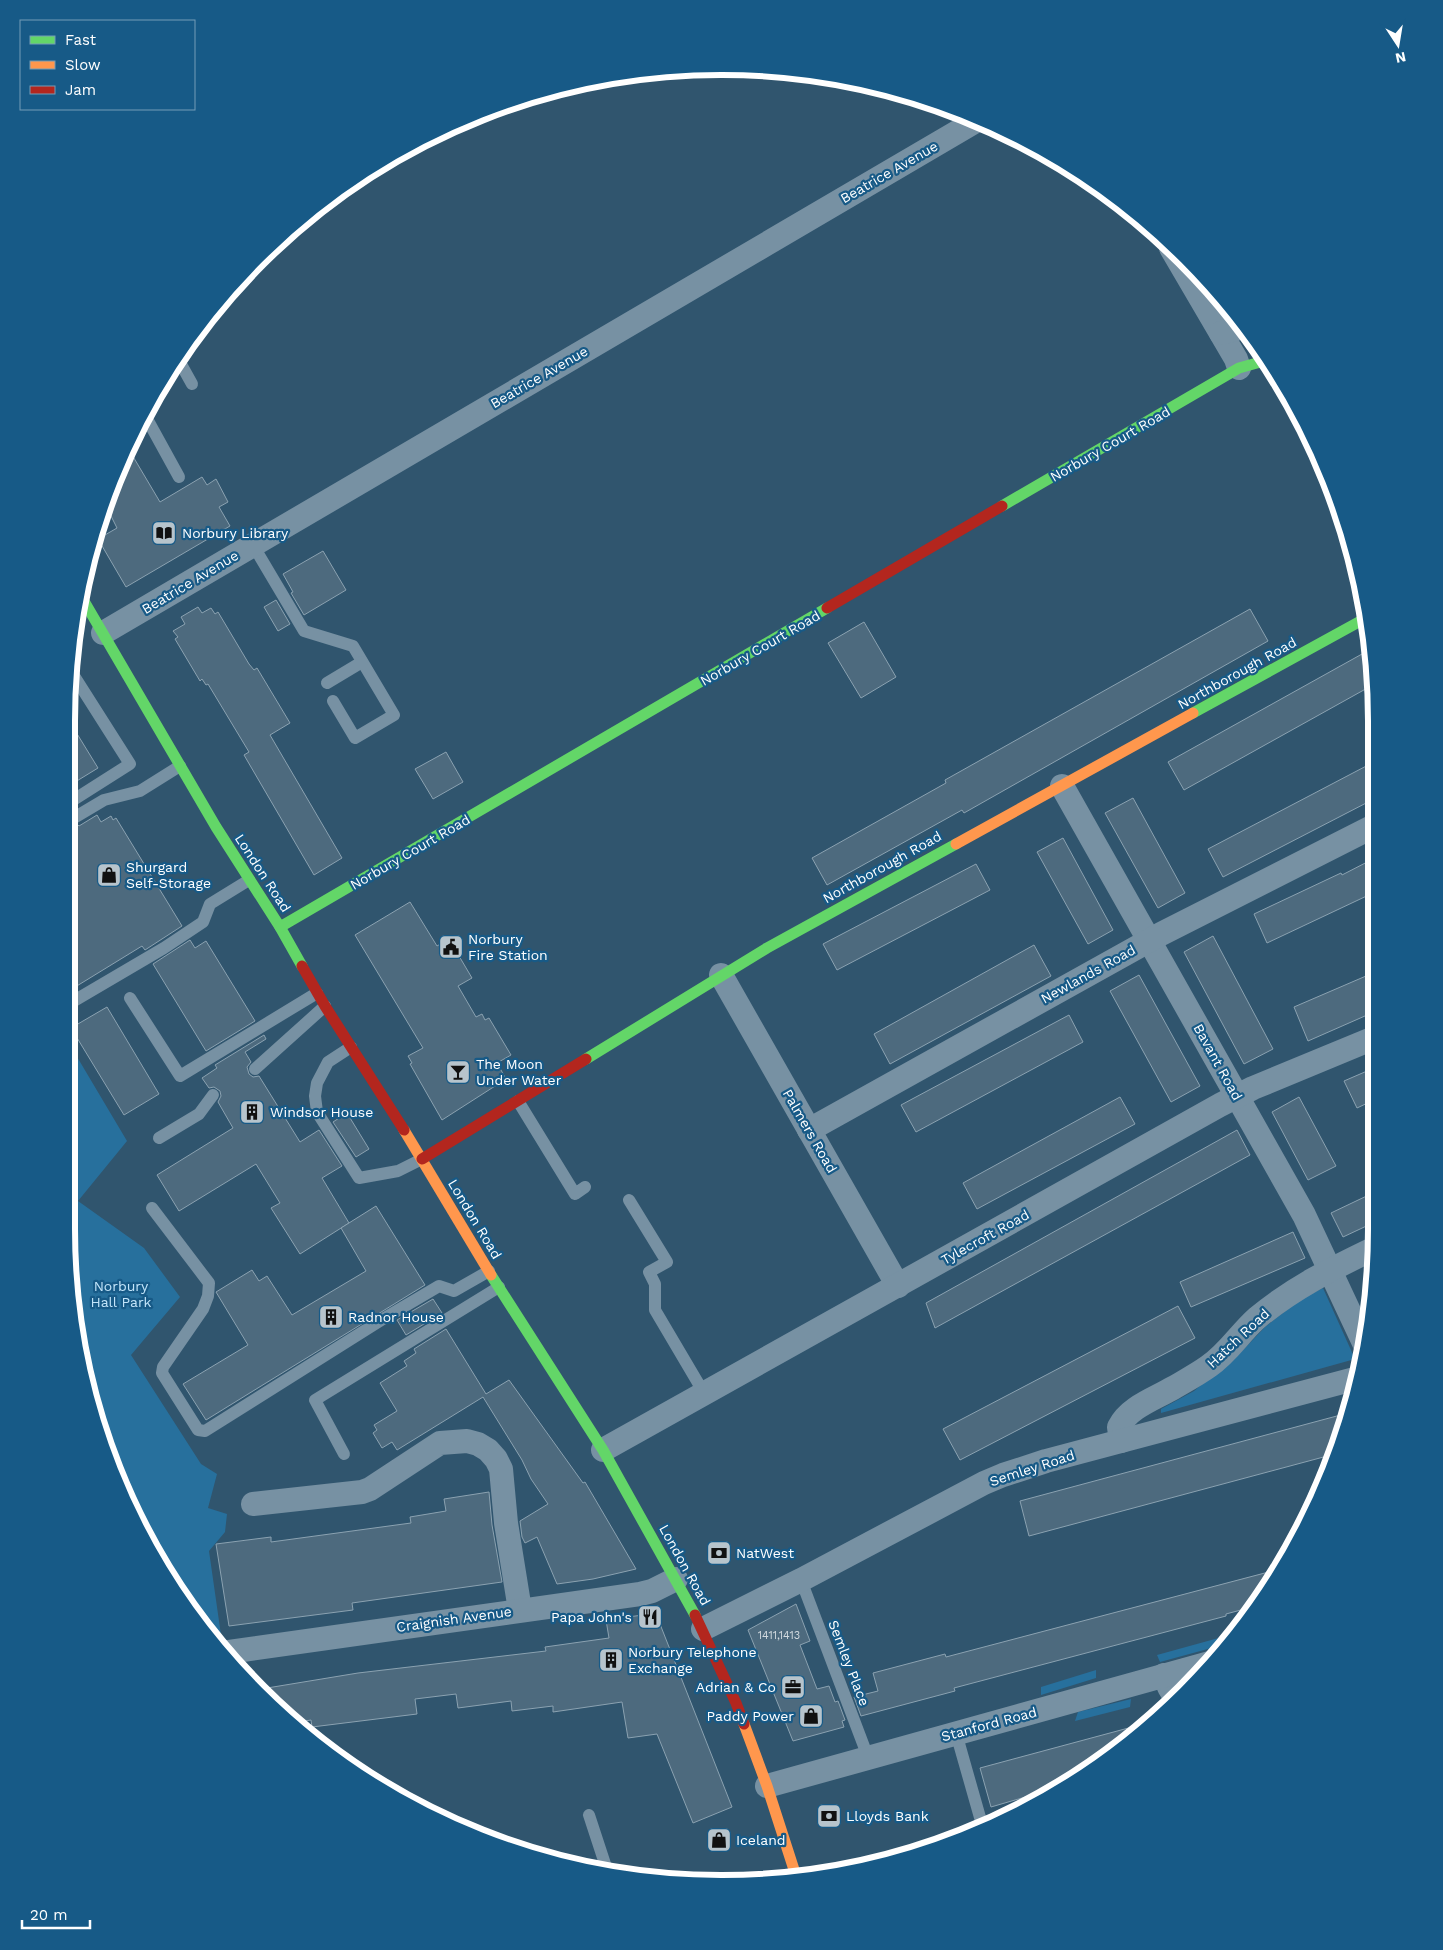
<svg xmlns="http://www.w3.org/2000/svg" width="1443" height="1950" font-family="'Work Sans',sans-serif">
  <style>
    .green { fill: #27709d }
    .building { fill: #4d6a7e; stroke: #8ba2b1 }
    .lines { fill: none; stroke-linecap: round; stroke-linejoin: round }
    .lane { stroke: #7791a3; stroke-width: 12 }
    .street { stroke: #7791a3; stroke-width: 24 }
    .fast { stroke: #63d668; stroke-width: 11 }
    .slow { stroke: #ff974d; stroke-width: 11 }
    .jam { stroke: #b3261e; stroke-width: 11 }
    .labels { text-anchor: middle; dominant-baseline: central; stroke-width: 4.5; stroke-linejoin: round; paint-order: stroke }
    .number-label { font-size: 11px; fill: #d2dadf }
    .street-label { font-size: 14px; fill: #fff; stroke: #175a87 }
    .poi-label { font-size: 14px; fill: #fff; stroke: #175a87; text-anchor: start }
    .park-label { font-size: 14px; fill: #c3e5fa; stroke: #175a87 }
    .rim { fill: none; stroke: #fff; stroke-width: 6 }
  </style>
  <rect width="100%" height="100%" fill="#30556e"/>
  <g class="green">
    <path d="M67,1040L127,1141L78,1201L144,1248L180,1297L131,1355L201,1464L217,1474L208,1508L227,1514L225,1532L209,1551L221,1635H214L177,1592L116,1480L89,1398L66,1228Z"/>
    <path d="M1323,1288L1355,1359L1161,1413V1409L1194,1391L1245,1348L1265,1327L1301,1299Z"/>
    <path d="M1233,1634L1226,1644L1160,1662L1157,1655Z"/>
    <path d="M1096,1670V1678L1041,1695V1687Z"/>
    <path d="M1131,1699L1130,1707L1075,1721L1078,1712Z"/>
  </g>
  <g class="building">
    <path d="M128,448L160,502L202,477L207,485L216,479L228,502L219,507L230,526L126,587L98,539L117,528L105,504L116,470Z"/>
    <path d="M323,551L346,590L304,615L291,593L293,592L283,574Z"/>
    <path d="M276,600L290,624L278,631L264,607Z"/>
    <path d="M198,607L202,613L211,608L215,614L218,612L249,664L254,670L257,668L290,723L270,735L342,858L314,875L244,755L249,752L208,684L206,685L202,679L200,681L175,639L178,637L173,631L185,624L181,617Z"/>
    <path d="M1250,609L1268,641L964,813L962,810L827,885L812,858L946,783L945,780Z"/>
    <path d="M864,622L896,677L861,698L828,643Z"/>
    <path d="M1371,649V686L1184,790L1168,762Z"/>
    <path d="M68,719L98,768L67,787Z"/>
    <path d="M446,752L463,782L433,799L415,769Z"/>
    <path d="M1372,763V800L1223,877L1208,849Z"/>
    <path d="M1133,798L1185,893L1158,908L1105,813Z"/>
    <path d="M97,815L101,822L111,816L113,820L116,818L182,926L145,950L142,946L67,992V830L78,825L79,826Z"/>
    <path d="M1063,838L1113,930L1088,944L1037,852Z"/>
    <path d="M1373,859V893L1267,943L1254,914L1341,873L1342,875Z"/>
    <path d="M976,864L990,890L837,970L823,944Z"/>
    <path d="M410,902L437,946L449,939L472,978L458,986L476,1017L482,1014L485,1020L489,1018L511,1055L497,1063L506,1079L442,1120L410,1064L412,1063L408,1056L423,1048L355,935Z"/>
    <path d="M1213,936L1273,1049L1244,1064L1184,952Z"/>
    <path d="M190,940L195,948L206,941L255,1021L206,1051L153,964Z"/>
    <path d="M1034,945L1051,976L890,1064L874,1034Z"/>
    <path d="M1373,973L1374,1012L1308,1041L1294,1007Z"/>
    <path d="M1139,975L1200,1086L1171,1102L1110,991Z"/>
    <path d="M107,1007L159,1094L124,1115L71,1028Z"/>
    <path d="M1069,1015L1083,1042L916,1132L901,1105Z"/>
    <path d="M264,1035L266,1039L245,1052L251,1062L247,1067L249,1074L253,1077L259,1076L300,1142L319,1130L342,1166L322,1178L349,1223L300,1254L271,1208L280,1203L256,1164L179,1211L157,1175L233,1128L218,1102L221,1096L220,1091L214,1087L209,1088L202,1078L217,1068L215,1065Z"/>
    <path d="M1374,1068V1100L1357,1108L1344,1081Z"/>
    <path d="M1120,1097L1135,1124L977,1209L963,1183Z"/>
    <path d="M1299,1097L1336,1166L1308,1180L1272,1112Z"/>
    <path d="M347,1113L369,1149L356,1157L333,1122Z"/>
    <path d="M1237,1130L1250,1155L935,1328L926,1303Z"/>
    <path d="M1375,1192V1222L1343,1237L1331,1213Z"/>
    <path d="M376,1206L425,1285L206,1420L183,1384L248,1345L216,1292L252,1270L259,1281L267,1276L292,1315L366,1271L341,1228Z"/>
    <path d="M1293,1232L1305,1258L1191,1307L1180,1282Z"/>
    <path d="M433,1299L442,1313L406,1335L397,1320Z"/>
    <path d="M1178,1306L1195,1338L960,1460L943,1429Z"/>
    <path d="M446,1329L486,1394L509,1380L583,1483L585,1482L636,1569L593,1579L557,1584L537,1537L525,1543L522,1537L520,1521L548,1504L531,1479L522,1460L483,1397L397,1450L392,1442L382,1448L373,1433L377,1430L374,1425L397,1411L380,1383L407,1366L404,1361L416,1353L414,1349Z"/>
    <path d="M1348,1413L1331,1455L1029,1536L1020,1501Z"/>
    <path d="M489,1492L492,1525L502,1582L352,1603L353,1610L229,1626L216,1544L271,1537V1542L411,1523L410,1517L446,1511L444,1499Z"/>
    <path d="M1280,1569L1252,1607L1226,1614V1616L954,1688L955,1691L861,1716L854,1697L878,1691L873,1673L945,1654L946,1657Z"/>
    <path d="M796,1604L810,1641L800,1645L817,1689L829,1686L835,1702L838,1701L845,1720L842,1721L844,1727L793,1741L748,1630Z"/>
    <path d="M650,1614L658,1619L732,1807L693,1823L657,1734L628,1738L622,1702L553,1712V1706L512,1711L511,1701L458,1708L456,1694L415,1699L417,1714L312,1727L311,1720L292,1723L289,1721L261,1689L358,1673L546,1651L545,1647L609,1638L606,1620Z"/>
    <path d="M1147,1723L1121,1748L1046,1791L991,1807L980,1768Z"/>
  </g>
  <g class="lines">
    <g class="lane">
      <path d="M177,357L192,384"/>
      <path d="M144,418L146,417L179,477"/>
      <path d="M253,545L304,631L353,646L394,715L355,738L333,701"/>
      <path d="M327,683L362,662"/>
      <path d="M67,804L130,764L69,668"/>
      <path d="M67,822L104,800L140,791L180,766"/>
      <path d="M130,998L180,1076L317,993"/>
      <path d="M67,1005L164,948L203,922L210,904L249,880"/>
      <path d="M351,1047L328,1062L317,1083L315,1096L317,1112L359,1178L398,1171L422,1159"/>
      <path d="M255,1069L325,1006"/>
      <path d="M518,1101L575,1194L585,1187"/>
      <path d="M159,1138L199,1114L213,1095"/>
      <path d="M629,1200L667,1262L649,1272L655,1284V1310L704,1393"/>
      <path d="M152,1208L209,1283L208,1296L203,1309L163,1367L162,1373L198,1430L205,1431L383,1319L439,1286L454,1291L489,1271"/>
      <path d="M344,1454L315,1400L499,1287"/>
      <path d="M801,1580L868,1757"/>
      <path d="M956,1733L983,1828"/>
      <path d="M589,1815L608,1873"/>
    </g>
    <g class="street">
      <path d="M1171,248L1236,359L1239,368"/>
      <path d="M1221,333L1244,327"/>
      <path d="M103,633L976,121"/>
      <path d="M1062,786L1304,1215L1364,1343"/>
      <path d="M721,975L898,1286"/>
      <path d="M809,1130L1161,934L1372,827"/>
      <path d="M1121,1441L1119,1427C1129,1407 1154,1399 1173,1388C1185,1381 1198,1374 1209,1366C1228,1353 1240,1333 1257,1318C1293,1288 1333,1268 1375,1248"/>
      <path d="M603,1450L1220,1105L1253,1088L1374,1038"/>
      <path d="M253,1504L362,1492L370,1489L440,1443L467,1441L478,1444L488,1450L496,1459L501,1469L506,1523L520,1610"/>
      <path d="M703,1629L801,1580L984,1483L1003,1475L1046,1461L1358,1378"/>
      <path d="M229,1652L640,1594L652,1591L676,1579"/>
      <path d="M1164,1675L1169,1687L1175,1697"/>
      <path d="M767,1786L1213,1662"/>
    </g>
    <g class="fast">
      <path d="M1002,506L1239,368L1264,361"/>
      <path d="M81,596L216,827L280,927L302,966"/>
      <path d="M1193,713L1366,618"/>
      <path d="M280,927L827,608"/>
      <path d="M586,1059L767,948L956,844"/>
      <path d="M491,1275L603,1450L695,1615"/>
    </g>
    <g class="slow">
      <path d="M956,844L1193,713"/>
      <path d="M404,1130L491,1275"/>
      <path d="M744,1724L767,1786L797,1879"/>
    </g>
    <g class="jam">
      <path d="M827,608L1002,506"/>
      <path d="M302,966L325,1006L404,1130"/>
      <path d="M422,1159L586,1059"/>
      <path d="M695,1615L736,1703L744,1724"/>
    </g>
  </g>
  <defs>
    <symbol id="library-square" viewBox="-11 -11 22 22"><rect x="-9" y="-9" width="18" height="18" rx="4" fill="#b7c4cc" stroke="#175a87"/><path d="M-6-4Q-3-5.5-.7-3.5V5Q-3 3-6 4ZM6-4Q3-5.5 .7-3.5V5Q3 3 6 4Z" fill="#111"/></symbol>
    <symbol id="shop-square" viewBox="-11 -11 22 22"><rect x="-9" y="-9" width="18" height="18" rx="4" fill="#b7c4cc" stroke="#175a87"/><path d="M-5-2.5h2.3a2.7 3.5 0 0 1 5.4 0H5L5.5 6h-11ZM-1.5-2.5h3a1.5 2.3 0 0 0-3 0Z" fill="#111"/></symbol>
    <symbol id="civic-square" viewBox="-11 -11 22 22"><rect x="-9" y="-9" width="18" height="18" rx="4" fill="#b7c4cc" stroke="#175a87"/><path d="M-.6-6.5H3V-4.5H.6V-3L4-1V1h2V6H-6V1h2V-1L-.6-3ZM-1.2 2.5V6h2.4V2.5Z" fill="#111"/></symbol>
    <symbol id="bar-square" viewBox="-11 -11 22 22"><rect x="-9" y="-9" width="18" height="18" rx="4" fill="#b7c4cc" stroke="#175a87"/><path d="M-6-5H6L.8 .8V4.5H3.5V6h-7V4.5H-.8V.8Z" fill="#111"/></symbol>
    <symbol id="building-square" viewBox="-11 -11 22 22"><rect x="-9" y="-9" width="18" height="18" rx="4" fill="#b7c4cc" stroke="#175a87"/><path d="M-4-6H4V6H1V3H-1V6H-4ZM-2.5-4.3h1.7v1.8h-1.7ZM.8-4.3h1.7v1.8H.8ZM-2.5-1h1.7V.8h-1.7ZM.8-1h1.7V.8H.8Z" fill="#111"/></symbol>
    <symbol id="bank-square" viewBox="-11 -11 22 22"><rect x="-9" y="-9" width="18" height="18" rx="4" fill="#b7c4cc" stroke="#175a87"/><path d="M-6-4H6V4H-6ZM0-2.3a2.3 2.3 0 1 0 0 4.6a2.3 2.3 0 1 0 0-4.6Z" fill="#111"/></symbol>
    <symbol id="restaurant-square" viewBox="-11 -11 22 22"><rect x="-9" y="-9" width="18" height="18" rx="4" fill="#b7c4cc" stroke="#175a87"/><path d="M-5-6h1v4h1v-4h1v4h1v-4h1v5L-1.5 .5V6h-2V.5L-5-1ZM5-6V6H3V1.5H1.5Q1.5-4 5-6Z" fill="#111"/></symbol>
    <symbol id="office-square" viewBox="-11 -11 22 22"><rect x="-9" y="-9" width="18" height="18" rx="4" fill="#b7c4cc" stroke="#175a87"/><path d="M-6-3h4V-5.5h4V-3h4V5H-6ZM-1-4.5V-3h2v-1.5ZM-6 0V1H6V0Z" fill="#111"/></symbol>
  </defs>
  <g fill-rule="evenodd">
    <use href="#library-square" x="150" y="519" width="28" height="28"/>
    <use href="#shop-square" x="95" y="861" width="28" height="28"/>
    <use href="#civic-square" x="437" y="933" width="28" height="28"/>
    <use href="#bar-square" x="444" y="1058" width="28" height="28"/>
    <use href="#building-square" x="238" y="1098" width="28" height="28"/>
    <use href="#building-square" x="317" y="1303" width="28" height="28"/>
    <use href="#bank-square" x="705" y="1539" width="28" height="28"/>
    <use href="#restaurant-square" x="636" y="1603" width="28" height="28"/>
    <use href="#building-square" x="597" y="1646" width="28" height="28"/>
    <use href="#office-square" x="779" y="1673" width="28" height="28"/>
    <use href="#shop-square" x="797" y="1702" width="28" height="28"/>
    <use href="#bank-square" x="815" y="1802" width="28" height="28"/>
    <use href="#shop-square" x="705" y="1826" width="28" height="28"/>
  </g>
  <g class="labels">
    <g class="number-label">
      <text x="779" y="1635">1411,1413</text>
    </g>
    <g class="street-label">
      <text transform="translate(889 172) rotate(-30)">Beatrice Avenue</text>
      <text transform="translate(539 377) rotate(-30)">Beatrice Avenue</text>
      <text transform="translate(1110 444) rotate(-30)">Norbury Court Road</text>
      <text transform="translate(190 582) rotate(-31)">Beatrice Avenue</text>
      <text transform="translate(760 648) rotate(-30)">Norbury Court Road</text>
      <text transform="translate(1237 673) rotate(-29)">Northborough Road</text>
      <text transform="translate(410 852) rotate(-30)">Norbury Court Road</text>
      <text transform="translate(882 867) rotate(-29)">Northborough Road</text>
      <text transform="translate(263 873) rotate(57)">London Road</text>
      <text transform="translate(1088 974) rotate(-29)">Newlands Road</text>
      <text transform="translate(1218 1062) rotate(61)">Bavant Road</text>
      <text transform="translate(810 1131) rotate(60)">Palmers Road</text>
      <text transform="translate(475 1219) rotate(59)">London Road</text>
      <text transform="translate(985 1237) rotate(-29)">Tylecroft Road</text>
      <text transform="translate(1238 1338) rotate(-43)">Hatch Road</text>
      <text transform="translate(1032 1468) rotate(-18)">Semley Road</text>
      <text transform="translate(685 1565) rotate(61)">London Road</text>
      <text transform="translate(454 1619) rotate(-8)">Craignish Avenue</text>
      <text transform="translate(849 1663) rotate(69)">Semley Place</text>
      <text transform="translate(989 1724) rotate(-15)">Stanford Road</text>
    </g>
    <g class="poi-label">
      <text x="182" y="533">Norbury Library</text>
      <text x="126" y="867">Shurgard<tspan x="126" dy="16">Self-Storage</tspan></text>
      <text x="468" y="939">Norbury<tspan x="468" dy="16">Fire Station</tspan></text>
      <text x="476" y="1064">The Moon<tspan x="476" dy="16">Under Water</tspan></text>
      <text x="270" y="1112">Windsor House</text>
      <text x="348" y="1317">Radnor House</text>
      <text x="736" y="1553">NatWest</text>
      <text x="632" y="1617" text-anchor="end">Papa John's</text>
      <text x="628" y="1652">Norbury Telephone<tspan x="628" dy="16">Exchange</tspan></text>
      <text x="776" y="1687" text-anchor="end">Adrian &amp; Co</text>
      <text x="794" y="1716" text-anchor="end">Paddy Power</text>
      <text x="846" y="1816">Lloyds Bank</text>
      <text x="736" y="1840">Iceland</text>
    </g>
    <g class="park-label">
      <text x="121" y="1286">Norbury<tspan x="121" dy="16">Hall Park</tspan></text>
    </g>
  </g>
  <path d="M0 0H1443V1950H0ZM721 75H722A646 646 0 0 1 1368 721V1229A646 646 0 0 1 722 1875H721A646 646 0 0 1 75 1229V721A646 646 0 0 1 721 75Z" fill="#175a87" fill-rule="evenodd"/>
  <path class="rim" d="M721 75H722A646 646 0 0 1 1368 721V1229A646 646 0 0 1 722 1875H721A646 646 0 0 1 75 1229V721A646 646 0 0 1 721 75Z"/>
  <rect x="20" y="20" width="175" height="90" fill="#175a87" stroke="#749cb7"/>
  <rect x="30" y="36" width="25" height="8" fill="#63d668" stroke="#749cb7"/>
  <text x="65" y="45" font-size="15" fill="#ffffff">Fast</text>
  <rect x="30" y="61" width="25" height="8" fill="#ff974d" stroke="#749cb7"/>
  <text x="65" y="70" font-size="15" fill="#ffffff">Slow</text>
  <rect x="30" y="86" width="25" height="8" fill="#b3261e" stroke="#749cb7"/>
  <text x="65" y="95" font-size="15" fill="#ffffff">Jam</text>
  <g transform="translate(1398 45) rotate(168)" stroke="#175a87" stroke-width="4" paint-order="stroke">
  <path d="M0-4L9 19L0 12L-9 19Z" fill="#ffffff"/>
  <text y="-8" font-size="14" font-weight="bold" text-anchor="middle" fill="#ffffff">N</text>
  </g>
  <path d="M22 1920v8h68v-8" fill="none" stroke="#ffffff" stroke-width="2.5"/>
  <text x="30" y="1920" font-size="15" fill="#ffffff" stroke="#175a87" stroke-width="4" paint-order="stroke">20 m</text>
</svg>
